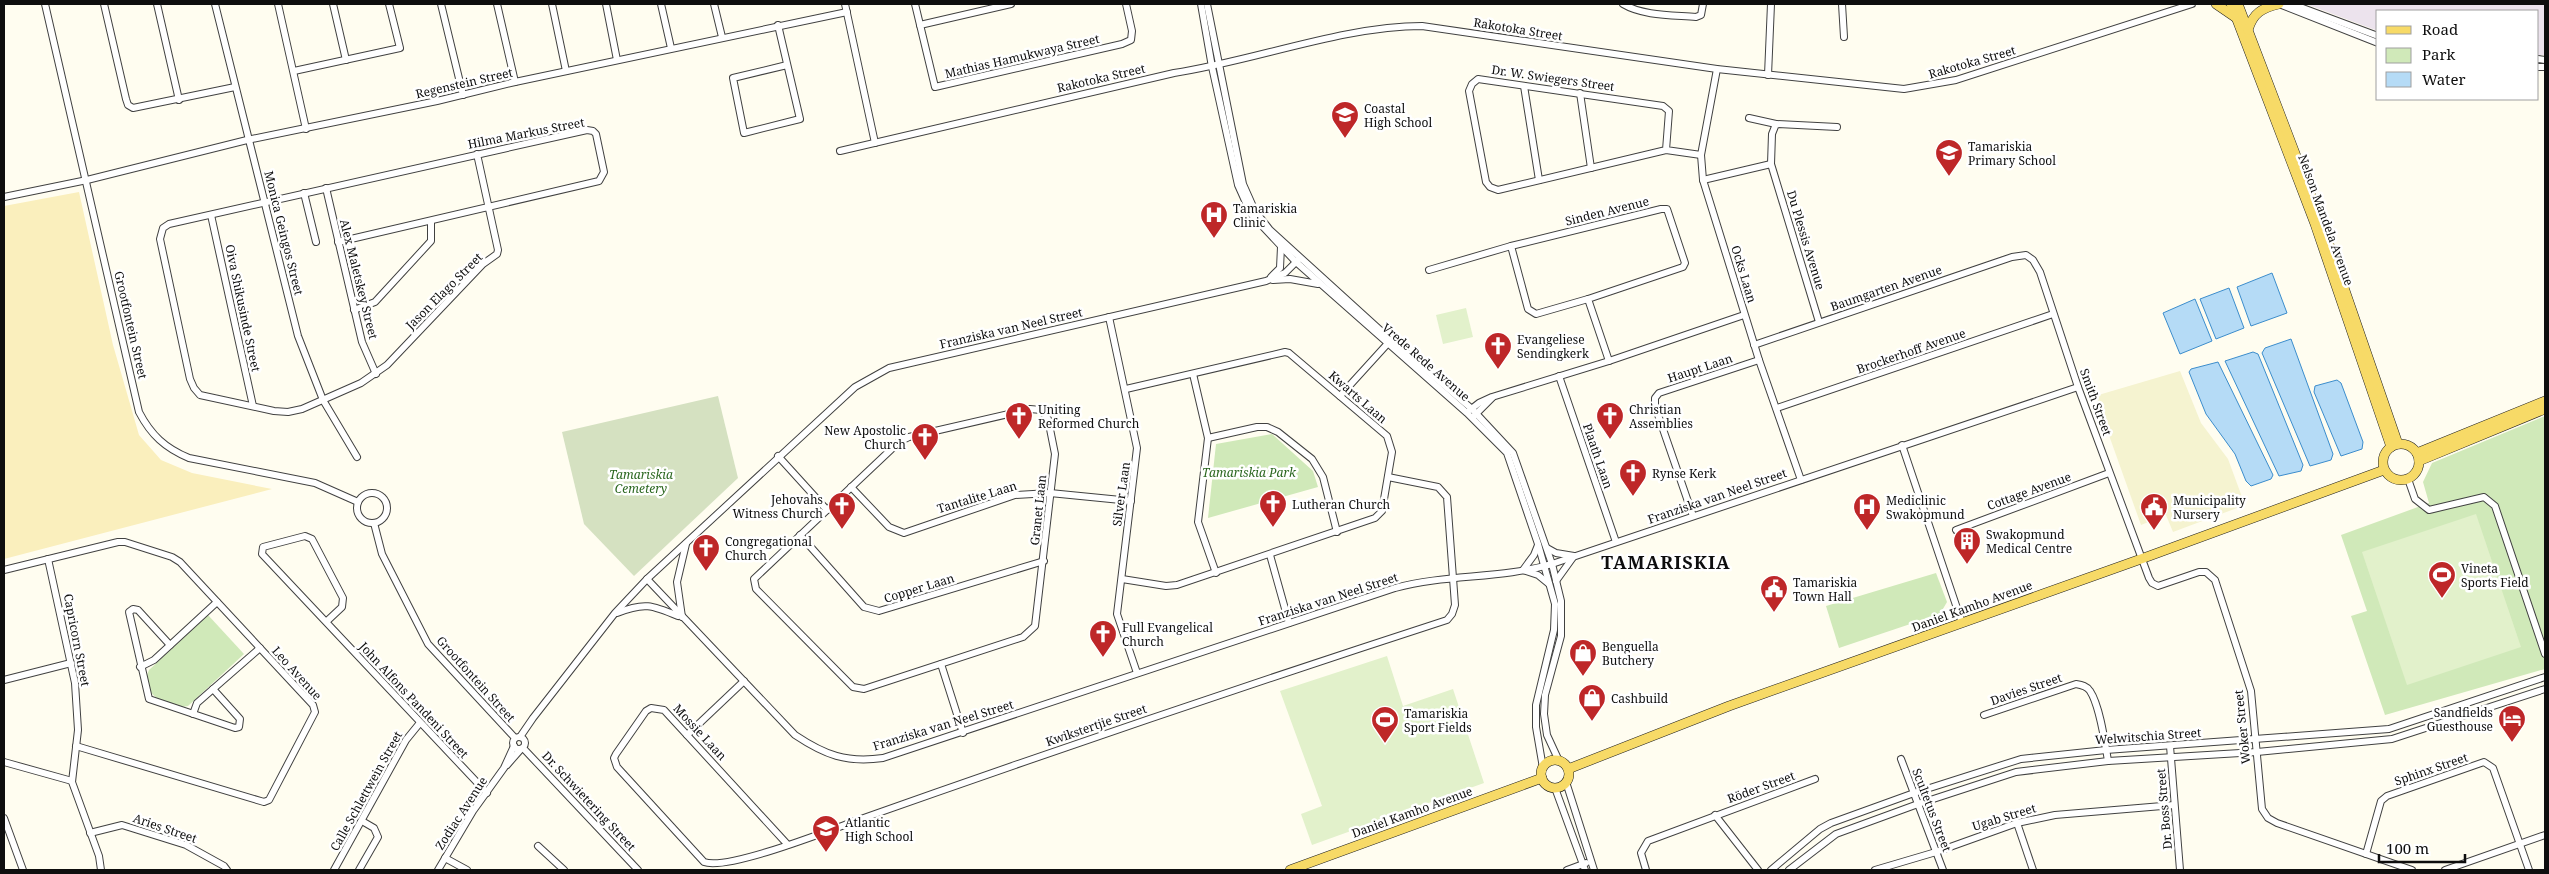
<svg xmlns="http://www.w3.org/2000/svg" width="2549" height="874" font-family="'Noto Serif',serif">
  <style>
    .industrial { fill: #ece3ed }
    .farmland { fill: #f5f3d0 }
    .green { fill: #d0e9b9 }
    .sand { fill: #faefbd }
    .cemetery { fill: #d5e1c1 }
    .pitch { fill: #e2f1cb }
    .water { fill: #b5dbf6; stroke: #3c8dcc }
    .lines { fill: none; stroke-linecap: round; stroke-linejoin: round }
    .minor-casing { stroke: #414141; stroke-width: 8 }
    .major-casing { stroke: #1f1f1f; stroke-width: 10 }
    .minor { stroke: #fff; stroke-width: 6 }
    .major { stroke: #f7da67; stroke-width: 9 }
    .labels { text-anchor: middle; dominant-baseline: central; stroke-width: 5; stroke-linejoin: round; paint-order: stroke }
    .street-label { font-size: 12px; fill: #0e0e0e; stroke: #fff }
    .poi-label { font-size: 12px; fill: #0e0e0e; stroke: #fff; text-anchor: start }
    .park-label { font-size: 12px; font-style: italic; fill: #2a661f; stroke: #fff }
    .district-label { font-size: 18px; font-weight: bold; letter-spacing: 1px; fill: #0e0e0e; stroke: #fff }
  </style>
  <rect width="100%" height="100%" fill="#fffdf0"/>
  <path class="industrial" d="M2306,4H2545V55H2538V11H2378V31Z"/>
  <path class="farmland" d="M2180,371L2201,423L2228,459L2245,505L2173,532L2166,515L2141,525L2095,396Z"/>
  <g class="green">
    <path d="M2545,416V669L2385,715L2351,616L2367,611L2341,535L2429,503L2423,482L2432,463Z"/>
    <path d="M1272,434L1313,471L1318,487L1208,518L1216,444Z"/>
    <path d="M1936,573L1947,602L1940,614L1839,648L1826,606Z"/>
    <path d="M208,615L244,654L188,706C168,710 138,693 149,670Z"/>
  </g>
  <path class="sand" d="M79,192L113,345L139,435L161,460L192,473L272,489L4,559V206Z"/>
  <path class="cemetery" d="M718,396L738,478L634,576L584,524L562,432Z"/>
  <g class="pitch">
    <path d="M1466,308L1473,337L1443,344L1436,315Z"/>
    <path d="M2476,514L2521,647L2407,685L2362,552Z"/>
    <path d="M1387,656L1403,706L1453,689L1484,783L1312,845L1301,814L1322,806L1280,691Z"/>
  </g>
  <g class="water">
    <path d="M2272,273L2287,313L2251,326L2237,287Z"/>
    <path d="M2229,288L2244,328L2216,339L2200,299Z"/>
    <path d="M2195,299L2212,341L2180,354L2163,313Z"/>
    <path d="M2291,339L2333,454L2331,460L2310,466L2262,353L2265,348Z"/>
    <path d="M2253,352L2258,354L2303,465L2301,471L2279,476L2225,361Z"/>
    <path d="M2218,362L2273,475L2271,479L2251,486L2246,481L2235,454L2206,414L2189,372L2191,369Z"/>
    <path d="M2337,380L2341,383L2363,442L2362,449L2341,456L2314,392L2315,386Z"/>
  </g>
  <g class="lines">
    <defs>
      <g id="minor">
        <path d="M45,4L139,412C151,435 165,448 189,458L315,483L358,502"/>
        <path d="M104,4L126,99L128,105L133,108L235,87"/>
        <path d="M157,4L179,100"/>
        <path d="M215,4L298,336L323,400L357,457"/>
        <path d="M278,4L306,129"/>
        <path d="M333,4L346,60"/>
        <path d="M441,4L463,95"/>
        <path d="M497,4L515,82"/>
        <path d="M552,4L566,71"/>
        <path d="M606,4L617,60"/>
        <path d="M661,4L671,48"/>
        <path d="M714,4L722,37"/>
        <path d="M845,4L875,143"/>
        <path d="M915,4L935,87L1122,44L1131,40L1132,31L1126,4"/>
        <path d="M1201,4L1212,67L1238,185L1251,214L1296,262L1467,413L1507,453L1538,544L1555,604L1554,630L1536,705V727L1543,768"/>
        <path d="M1207,4L1243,184L1255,211L1270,230L1391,340L1472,409L1513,453L1552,564L1561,601V636L1545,695L1544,714L1547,735L1559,761"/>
        <path d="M1623,4C1643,16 1673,15 1696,17L1701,15L1703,4"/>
        <path d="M1842,4L1844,37"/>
        <path d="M2279,4L2378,43"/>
        <path d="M2292,4L2378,36"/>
        <path d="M778,25L800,119L744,133L733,78L787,65"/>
        <path d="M920,25L1011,4"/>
        <path d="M2538,59L2545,60"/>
        <path d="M2538,67H2545"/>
        <path d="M1717,69L1701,155L1703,180L1759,360L1801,480"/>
        <path d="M294,71L400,48L389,4"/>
        <path d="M1768,75L1771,4"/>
        <path d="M1524,86L1539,180"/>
        <path d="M1580,93L1591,168"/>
        <path d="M1749,118L1776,124"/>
        <path d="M1666,150L1669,111L1663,106L1478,79L1472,84L1469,91L1486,182L1490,187L1498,190L1666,150L1701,155"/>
        <path d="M840,151L1174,73C1254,61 1343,26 1422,26L1717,69L1904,89L1956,80L2192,4"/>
        <path d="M1703,180L1771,164"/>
        <path d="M326,188L362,342L376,374"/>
        <path d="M304,193L316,242"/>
        <path d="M4,197L87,180L247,140L437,101L515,82L847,12"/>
        <path d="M211,215L253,406"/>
        <path d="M338,242L599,181L604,172L596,134L593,131L587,130L169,224L163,228L160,239L190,379L194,388L200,395L274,411L288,412L302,409L361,383L387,365L483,264L497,254L498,250L477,154"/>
        <path d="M1511,246L1528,309L1536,314L1588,299"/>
        <path d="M1429,270L1511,246L1661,209H1667L1685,263L1683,267L1588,299L1609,361"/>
        <path d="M1271,277L1280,268L1281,247"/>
        <path d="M1273,280L1290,279L1318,284"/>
        <path d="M354,310L375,302L431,241V221"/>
        <path d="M1109,317L1137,448L1117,614L1137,673"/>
        <path d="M1819,322L1771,164L1772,134L1776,124L1837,127"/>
        <path d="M1754,345L2012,257L2026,255L2033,260L2040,272L2078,387L2149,578L2152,583L2158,586L2199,572H2206L2215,580L2251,691L2262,809L2268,818L2277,823L2412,870"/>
        <path d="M1193,374L1208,438L1198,522L1216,573"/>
        <path d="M1559,376L1616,542"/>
        <path d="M1340,396L1390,341"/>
        <path d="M1777,408L2053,314"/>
        <path d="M1030,409L1041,410L1048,419L1055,454L1035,626L1023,637L864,689L853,687L756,589L754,579L899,442L909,437Z"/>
        <path d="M1470,410L1479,403L1492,397L1609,361L1744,315"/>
        <path d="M1474,416L1492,398"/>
        <path d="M1208,438L1257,427H1267L1278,432L1312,459L1323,477L1337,532"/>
        <path d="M1902,445L1962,623"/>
        <path d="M778,456L827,510"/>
        <path d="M2408,479L2415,499L2429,510L2484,497L2495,506L2545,654"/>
        <path d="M851,487L889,527L904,533L1015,495L1050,493L1131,501"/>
        <circle cx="372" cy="508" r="15"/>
        <path d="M1693,516L1655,406V398L1659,393L1759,360"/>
        <path d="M374,523L382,554L428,644L515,738"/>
        <path d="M1956,530L2109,473"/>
        <path d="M800,535L864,607L879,611L1044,561"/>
        <path d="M1538,545L1534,555L1523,570L1538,575L1549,584"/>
        <path d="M1547,548L1556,553L1574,556L1556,581"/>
        <path d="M1270,555L1289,623"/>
        <path d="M48,559L75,683L78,730L72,782L99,856L101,870"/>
        <path d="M4,570L118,542H125L172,557L180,562L313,705L315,712L269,800L264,802L76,746"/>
        <path d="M647,579L795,735C825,755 846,763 883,758L1395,588C1447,574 1501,579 1552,564L2078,387"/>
        <path d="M1122,579L1166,586L1177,585L1375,518L1382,511L1392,452L1387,436L1289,353L1285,352L1126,389"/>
        <path d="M617,613C644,602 652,605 678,616"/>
        <path d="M682,617L677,582L686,544"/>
        <path d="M326,622L262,554L263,547L305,536L312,539L343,598L342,607L326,622L487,793"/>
        <path d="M170,645L138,610L133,609L129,612L149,699L235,728L239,727L240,719L213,689"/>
        <path d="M941,664L963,733"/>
        <path d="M140,667L154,660L217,602"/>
        <path d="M4,680L71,663"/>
        <path d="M193,714L197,703L260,648"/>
        <path d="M1984,715L2076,684C2082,685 2087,686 2090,691C2100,706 2105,743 2108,761"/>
        <path d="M687,735L744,681"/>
        <circle cx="519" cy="743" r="6"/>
        <path d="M520,737L533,718L615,613L647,579L855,387L889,368L1266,281L1285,273L1299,259"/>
        <path d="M2170,746L2180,870"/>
        <path d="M523,748L638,870"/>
        <path d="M1901,759L1943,870"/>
        <path d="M4,762L72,781"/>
        <path d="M507,765L521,749"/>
        <path d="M1566,782L1594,870"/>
        <path d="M1555,788L1585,870"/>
        <path d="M1715,815L1758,870"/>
        <path d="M4,818L23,870"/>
        <path d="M2017,823L2033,870"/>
        <path d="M90,833L122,825L186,845L224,866L227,870"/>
        <path d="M788,845L664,710L651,708L646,711L616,754L614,758L617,767L704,862C727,871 830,830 858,820C1053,751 1250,684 1447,620L1452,614L1455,605L1447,497L1438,487L1388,477"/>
        <path d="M538,846L564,870"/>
        <path d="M2366,854L2381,801L2387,796L2484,762L2493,768L2529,870"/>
        <path d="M445,858L467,870"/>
        <path d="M334,870L406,740L419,724"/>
        <path d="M359,870L378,837L374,828L362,821"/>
        <path d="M438,870L473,811L504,768L514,746"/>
        <path d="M1567,870L1586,863"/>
        <path d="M1646,870L1641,853L1648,841L1815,779"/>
        <path d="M1771,870L1820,829L1831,823L1914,793L2021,759L2106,750L2389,729L2545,677"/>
        <path d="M1789,870L1836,834L1918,804L2016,772L2108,761L2257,752L2392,739L2545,689"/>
        <path d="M1875,870L1936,852L2017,823L2055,815L2174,805"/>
        <path d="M2445,870L2545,835"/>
      </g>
      <g id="major">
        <path d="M2216,4L2235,17"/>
        <path d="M2231,4L2315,224L2391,447"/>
        <path d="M2238,4L2322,224L2398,444"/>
        <path d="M2248,30C2253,13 2262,8 2279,4"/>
        <circle cx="2401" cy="462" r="18"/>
        <path d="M2417,453L2545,401"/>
        <path d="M2419,461L2545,409"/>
        <circle cx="1555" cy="774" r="14"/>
        <path d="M1568,769L1729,706L2141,559L2384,470"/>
        <path d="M1290,870L1542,778"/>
      </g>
    </defs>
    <use href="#minor" class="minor-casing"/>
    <use href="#major" class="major-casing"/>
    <use href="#minor" class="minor"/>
    <use href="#major" class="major"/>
  </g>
  <defs>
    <symbol id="school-pin" viewBox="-11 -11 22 30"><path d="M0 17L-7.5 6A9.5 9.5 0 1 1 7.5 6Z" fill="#be2728" stroke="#fff"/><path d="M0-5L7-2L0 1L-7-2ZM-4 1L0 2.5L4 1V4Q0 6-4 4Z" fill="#fff"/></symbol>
    <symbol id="hospital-pin" viewBox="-11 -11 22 30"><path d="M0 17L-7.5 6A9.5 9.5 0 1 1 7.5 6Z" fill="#be2728" stroke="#fff"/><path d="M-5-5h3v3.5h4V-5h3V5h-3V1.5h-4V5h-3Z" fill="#fff"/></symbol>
    <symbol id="church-pin" viewBox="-11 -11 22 30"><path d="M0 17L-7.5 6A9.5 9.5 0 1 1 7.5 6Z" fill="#be2728" stroke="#fff"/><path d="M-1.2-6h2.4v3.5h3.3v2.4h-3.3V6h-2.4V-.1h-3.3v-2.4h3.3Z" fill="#fff"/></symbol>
    <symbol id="civic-pin" viewBox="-11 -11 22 30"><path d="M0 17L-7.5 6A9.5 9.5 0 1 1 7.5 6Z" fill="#be2728" stroke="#fff"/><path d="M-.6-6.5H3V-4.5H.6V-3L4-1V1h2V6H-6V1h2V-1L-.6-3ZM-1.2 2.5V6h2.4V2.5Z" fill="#fff"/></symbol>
    <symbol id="building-pin" viewBox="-11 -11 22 30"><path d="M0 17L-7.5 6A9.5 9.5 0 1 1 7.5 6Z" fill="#be2728" stroke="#fff"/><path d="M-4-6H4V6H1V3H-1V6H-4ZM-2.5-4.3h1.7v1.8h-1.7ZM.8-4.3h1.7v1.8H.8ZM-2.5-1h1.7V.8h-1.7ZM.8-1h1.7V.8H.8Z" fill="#fff"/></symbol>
    <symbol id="stadium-pin" viewBox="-11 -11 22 30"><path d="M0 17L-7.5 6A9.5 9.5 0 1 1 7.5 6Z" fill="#be2728" stroke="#fff"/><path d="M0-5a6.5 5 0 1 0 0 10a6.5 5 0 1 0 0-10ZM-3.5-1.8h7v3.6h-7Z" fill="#fff"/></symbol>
    <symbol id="shop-pin" viewBox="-11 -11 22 30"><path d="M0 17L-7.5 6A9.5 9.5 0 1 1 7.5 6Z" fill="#be2728" stroke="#fff"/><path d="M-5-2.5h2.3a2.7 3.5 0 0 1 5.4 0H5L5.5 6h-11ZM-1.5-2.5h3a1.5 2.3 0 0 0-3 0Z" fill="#fff"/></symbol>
    <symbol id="hotel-pin" viewBox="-11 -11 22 30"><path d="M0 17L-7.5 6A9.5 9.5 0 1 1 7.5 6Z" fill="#be2728" stroke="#fff"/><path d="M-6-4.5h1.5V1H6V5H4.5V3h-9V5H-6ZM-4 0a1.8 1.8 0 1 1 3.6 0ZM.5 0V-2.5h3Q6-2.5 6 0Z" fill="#fff"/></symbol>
  </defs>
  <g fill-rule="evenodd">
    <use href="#school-pin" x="1329" y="99" width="32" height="43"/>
    <use href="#school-pin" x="1933" y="137" width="32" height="43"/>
    <use href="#hospital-pin" x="1198" y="199" width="32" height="43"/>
    <use href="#church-pin" x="1482" y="330" width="32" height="43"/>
    <use href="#church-pin" x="1003" y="400" width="32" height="43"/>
    <use href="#church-pin" x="1594" y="400" width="32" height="43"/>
    <use href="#church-pin" x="909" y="421" width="32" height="43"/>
    <use href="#church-pin" x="1617" y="457" width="32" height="43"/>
    <use href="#church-pin" x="1257" y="488" width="32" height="43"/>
    <use href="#church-pin" x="826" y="490" width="32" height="43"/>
    <use href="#hospital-pin" x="1851" y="491" width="32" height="43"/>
    <use href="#civic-pin" x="2138" y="491" width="32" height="43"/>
    <use href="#building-pin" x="1951" y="525" width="32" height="43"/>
    <use href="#church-pin" x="690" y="532" width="32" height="43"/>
    <use href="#stadium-pin" x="2426" y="559" width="32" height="43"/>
    <use href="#civic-pin" x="1758" y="573" width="32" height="43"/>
    <use href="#church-pin" x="1087" y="618" width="32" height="43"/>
    <use href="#shop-pin" x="1567" y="637" width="32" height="43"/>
    <use href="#shop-pin" x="1576" y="682" width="32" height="43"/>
    <use href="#hotel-pin" x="2496" y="703" width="32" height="43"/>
    <use href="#stadium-pin" x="1369" y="704" width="32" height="43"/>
    <use href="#school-pin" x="810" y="813" width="32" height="43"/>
  </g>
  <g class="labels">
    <g class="street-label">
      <text transform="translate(1518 29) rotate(9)">Rakotoka Street</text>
      <text transform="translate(1022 56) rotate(-13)">Mathias Hamukwaya Street</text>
      <text transform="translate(1972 62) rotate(-16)">Rakotoka Street</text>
      <text transform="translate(1101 78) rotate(-13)">Rakotoka Street</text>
      <text transform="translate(1553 78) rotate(8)">Dr. W. Swiegers Street</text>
      <text transform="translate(464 83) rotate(-13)">Regenstein Street</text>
      <text transform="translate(526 133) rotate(-11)">Hilma Markus Street</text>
      <text transform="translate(1607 211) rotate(-14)">Sinden Avenue</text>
      <text transform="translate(2326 220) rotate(70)">Nelson Mandela Avenue</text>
      <text transform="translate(284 233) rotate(76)">Monica Geingos Street</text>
      <text transform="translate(1806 240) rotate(73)">Du Plessis Avenue</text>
      <text transform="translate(1744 274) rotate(73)">Ocks Laan</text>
      <text transform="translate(359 279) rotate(76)">Alex Maletskey Street</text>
      <text transform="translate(1886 288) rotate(-19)">Baumgarten Avenue</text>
      <text transform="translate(444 291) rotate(-45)">Jason Elago Street</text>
      <text transform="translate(243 308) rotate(78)">Oiva Shikusinde Street</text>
      <text transform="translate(131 325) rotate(77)">Grootfontein Street</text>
      <text transform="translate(1011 328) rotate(-13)">Franziska van Neel Street</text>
      <text transform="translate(1911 351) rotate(-19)">Brockerhoff Avenue</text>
      <text transform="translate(1426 362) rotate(41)">Vrede Rede Avenue</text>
      <text transform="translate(1700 368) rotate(-18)">Haupt Laan</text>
      <text transform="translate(1358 397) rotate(41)">Kwarts Laan</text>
      <text transform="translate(2096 402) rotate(70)">Smith Street</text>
      <text transform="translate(1598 456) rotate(71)">Plaath Laan</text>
      <text transform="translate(2029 491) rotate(-20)">Cottage Avenue</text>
      <text transform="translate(1121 494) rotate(-82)">Silver Laan</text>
      <text transform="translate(1717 496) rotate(-19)">Franziska van Neel Street</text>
      <text transform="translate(977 497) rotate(-17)">Tantalite Laan</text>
      <text transform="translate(1038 510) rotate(-84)">Granet Laan</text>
      <text transform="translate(919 588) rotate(-17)">Copper Laan</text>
      <text transform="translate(1328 599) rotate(-18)">Franziska van Neel Street</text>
      <text transform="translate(1972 606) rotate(-20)">Daniel Kamho Avenue</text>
      <text transform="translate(77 640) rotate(79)">Capricorn Street</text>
      <text transform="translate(297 673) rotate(48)">Leo Avenue</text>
      <text transform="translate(476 679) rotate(48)">Grootfontein Street</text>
      <text transform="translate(2026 689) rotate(-19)">Davies Street</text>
      <text transform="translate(414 700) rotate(47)">John Alfons Pandeni Street</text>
      <text transform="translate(943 725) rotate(-17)">Franziska van Neel Street</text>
      <text transform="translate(1096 725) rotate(-19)">Kwikstertjie Street</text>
      <text transform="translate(2242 727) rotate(-96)">Woker Street</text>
      <text transform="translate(700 732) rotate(47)">Mossie Laan</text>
      <text transform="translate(2148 736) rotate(-4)">Welwitschia Street</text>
      <text transform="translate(2431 769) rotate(-19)">Sphinx Street</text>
      <text transform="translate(1761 787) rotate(-20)">Röder Street</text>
      <text transform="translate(366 791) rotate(-61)">Calle Schlettwein Street</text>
      <text transform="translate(589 801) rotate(47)">Dr. Schwietering Street</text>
      <text transform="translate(2164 809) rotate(-95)">Dr. Boss Street</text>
      <text transform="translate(1932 810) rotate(69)">Scultetus Street</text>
      <text transform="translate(1412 812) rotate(-20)">Daniel Kamho Avenue</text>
      <text transform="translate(461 813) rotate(-57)">Zodiac Avenue</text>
      <text transform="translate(2004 817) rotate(-17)">Ugab Street</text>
      <text transform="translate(165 828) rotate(19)">Aries Street</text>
    </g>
    <g class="poi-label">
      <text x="1364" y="108">Coastal<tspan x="1364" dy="14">High School</tspan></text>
      <text x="1968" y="146">Tamariskia<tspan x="1968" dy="14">Primary School</tspan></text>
      <text x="1233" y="208">Tamariskia<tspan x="1233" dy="14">Clinic</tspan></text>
      <text x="1517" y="339">Evangeliese<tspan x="1517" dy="14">Sendingkerk</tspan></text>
      <text x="1038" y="409">Uniting<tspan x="1038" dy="14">Reformed Church</tspan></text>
      <text x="1629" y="409">Christian<tspan x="1629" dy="14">Assemblies</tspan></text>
      <text x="906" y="430" text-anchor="end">New Apostolic<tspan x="906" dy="14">Church</tspan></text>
      <text x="1652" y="473">Rynse Kerk</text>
      <text x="823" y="499" text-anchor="end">Jehovahs<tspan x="823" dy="14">Witness Church</tspan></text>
      <text x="1886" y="500">Mediclinic<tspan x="1886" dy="14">Swakopmund</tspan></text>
      <text x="2173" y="500">Municipality<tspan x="2173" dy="14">Nursery</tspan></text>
      <text x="1292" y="504">Lutheran Church</text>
      <text x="1986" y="534">Swakopmund<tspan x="1986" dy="14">Medical Centre</tspan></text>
      <text x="725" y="541">Congregational<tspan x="725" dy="14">Church</tspan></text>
      <text x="2461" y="568">Vineta<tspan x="2461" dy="14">Sports Field</tspan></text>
      <text x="1793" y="582">Tamariskia<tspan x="1793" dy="14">Town Hall</tspan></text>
      <text x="1122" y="627">Full Evangelical<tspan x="1122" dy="14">Church</tspan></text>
      <text x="1602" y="646">Benguella<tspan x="1602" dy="14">Butchery</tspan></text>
      <text x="1611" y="698">Cashbuild</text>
      <text x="2493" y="712" text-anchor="end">Sandfields<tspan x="2493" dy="14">Guesthouse</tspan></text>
      <text x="1404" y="713">Tamariskia<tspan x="1404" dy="14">Sport Fields</tspan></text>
      <text x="845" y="822">Atlantic<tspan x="845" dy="14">High School</tspan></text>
    </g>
    <g class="park-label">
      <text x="1249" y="472">Tamariskia Park</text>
      <text x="641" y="474">Tamariskia<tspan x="641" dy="14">Cemetery</tspan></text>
    </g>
    <g class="district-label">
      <text x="1666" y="562">TAMARISKIA</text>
    </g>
  </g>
  <rect width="2549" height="874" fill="none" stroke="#0e0e0e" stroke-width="10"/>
  <rect x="2376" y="10" width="162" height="90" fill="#ffffff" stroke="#9f9f9f"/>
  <rect x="2386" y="26" width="25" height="8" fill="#f7da67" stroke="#9f9f9f"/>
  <text x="2422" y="35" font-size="15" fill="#0e0e0e">Road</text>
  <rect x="2386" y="48" width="25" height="15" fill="#d0e9b9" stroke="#9f9f9f"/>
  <text x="2422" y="60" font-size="15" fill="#0e0e0e">Park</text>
  <rect x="2386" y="72" width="25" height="15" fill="#b5dbf6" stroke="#9f9f9f"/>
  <text x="2422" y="85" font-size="15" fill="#0e0e0e">Water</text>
  <path d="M2379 854v8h86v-8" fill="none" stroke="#0e0e0e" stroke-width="2.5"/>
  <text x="2386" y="854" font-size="15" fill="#0e0e0e" stroke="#ffffff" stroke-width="4" paint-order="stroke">100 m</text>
</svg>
